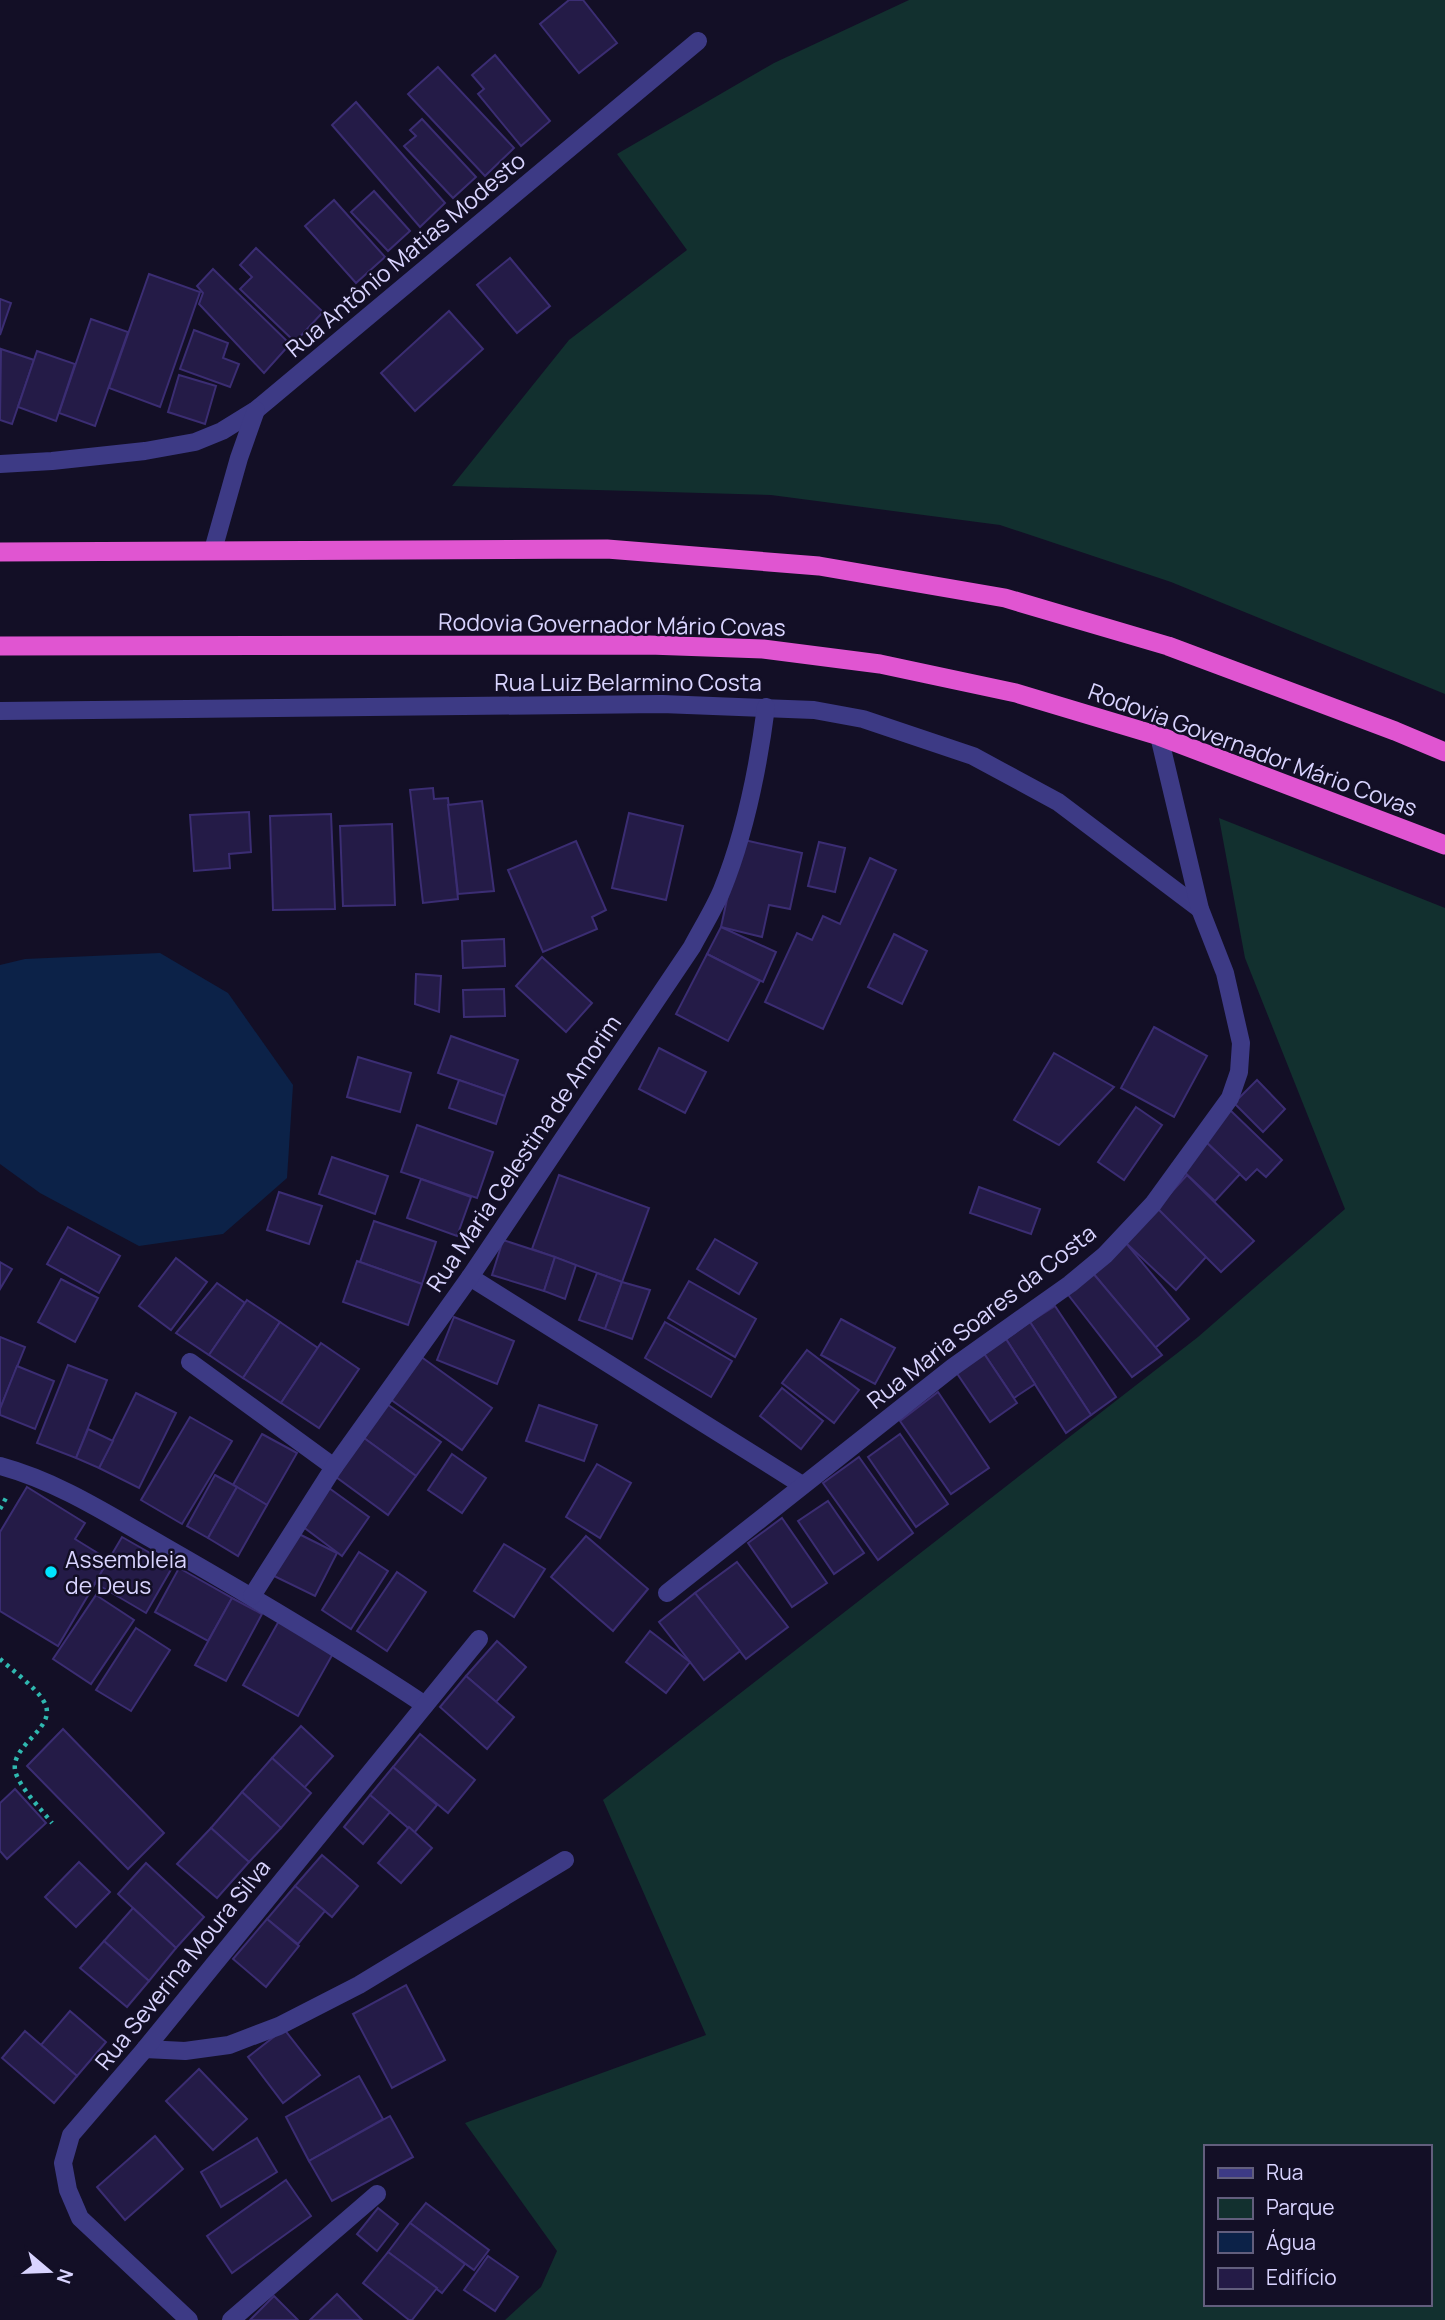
<svg xmlns="http://www.w3.org/2000/svg" width="1445" height="2320" font-family="Manrope,sans-serif">
  <style>
    .green { fill: #12302f; fill-rule: evenodd }
    .water { fill: #0c2248 }
    .building { fill: #241b47; stroke: #3b2d73; stroke-width: 2 }
    .lines { fill: none; stroke-linecap: round; stroke-linejoin: round }
    .path { stroke: #2fb8b0; stroke-width: 4.5; stroke-dasharray: 3.5 5; stroke-linecap: butt }
    .minor { stroke: #3d3a85; stroke-width: 18 }
    .trunk { stroke: #e055d1; stroke-width: 19 }
    .poi-dot { fill: #00e5ff; stroke: #130f26; stroke-width: 2.5 }
    .labels { text-anchor: middle; dominant-baseline: central; stroke-width: 5; stroke-linejoin: round; paint-order: stroke }
    .street-label { font-size: 23px; fill: #d9d4ff; stroke: #130f26 }
    .poi-label { font-size: 23px; fill: #d9d4ff; stroke: #130f26; text-anchor: start }
  </style>
  <rect width="100%" height="100%" fill="#130f26"/>
  <g class="green">
    <path d="M909,0H1445V694L1171,582L1000,525L771,495L452,486L569,340L687,250L617,154L774,63Z"/>
    <path d="M1219,818L1445,908V2320H505L541,2287L557,2251L465,2123L706,2035L603,1800L1198,1337L1345,1209L1245,958ZM1205,2147H1429V2304H1205Z"/>
  </g>
  <path class="water" d="M160,953L228,993L293,1085L287,1178L223,1234L139,1246L40,1193L0,1164V965L25,959Z"/>
  <g class="building">
    <path d="M569,0H583L617,43L579,73L540,24Z"/>
    <path d="M495,55L550,121L521,146L478,94L484,89L472,75Z"/>
    <path d="M438,67L514,148L485,176L408,94Z"/>
    <path d="M356,102L445,203L420,227L332,125Z"/>
    <path d="M422,119L476,177L453,198L404,146L416,136L410,130Z"/>
    <path d="M374,191L410,231L388,251L351,212Z"/>
    <path d="M334,200L385,257L356,283L305,226Z"/>
    <path d="M256,248L323,312L295,342L240,289L252,277L240,265Z"/>
    <path d="M510,258L550,306L517,333L477,285Z"/>
    <path d="M213,269L290,344L264,373L199,304L203,293L197,286Z"/>
    <path d="M149,274L200,292L160,407L109,388Z"/>
    <path d="M0,299L11,303L0,335Z"/>
    <path d="M449,311L483,349L415,411L381,373Z"/>
    <path d="M91,319L128,332L95,426L59,413Z"/>
    <path d="M194,330L228,343L223,358L239,364L230,387L180,369Z"/>
    <path d="M1,349L34,360L12,424L0,420Z"/>
    <path d="M37,351L75,364L56,421L18,407Z"/>
    <path d="M179,375L216,386L205,424L168,412Z"/>
    <path d="M433,788L434,799L448,798L458,899L423,903L410,790Z"/>
    <path d="M482,801L494,891L458,894L448,805Z"/>
    <path d="M249,812L251,852L229,854L230,868L194,871L190,815Z"/>
    <path d="M629,813L683,826L666,900L612,888Z"/>
    <path d="M331,814L335,909L273,910L270,816Z"/>
    <path d="M392,824L395,905L343,906L340,826Z"/>
    <path d="M740,839L802,853L790,909L769,905L762,937L721,927Z"/>
    <path d="M576,841L606,910L592,917L597,929L543,952L508,870Z"/>
    <path d="M819,842L845,848L835,892L808,886Z"/>
    <path d="M870,858L896,870L823,1029L765,1002L797,933L812,940L823,916L840,924Z"/>
    <path d="M721,927L776,952L763,982L707,954Z"/>
    <path d="M894,934L927,951L902,1004L868,987Z"/>
    <path d="M504,939L505,966L463,968L462,941Z"/>
    <path d="M707,954L760,981L728,1041L676,1014Z"/>
    <path d="M542,957L592,1003L566,1032L516,986Z"/>
    <path d="M416,974L441,976L439,1012L415,1004Z"/>
    <path d="M504,989L505,1016L464,1017L463,990Z"/>
    <path d="M1154,1027L1207,1056L1174,1117L1121,1088Z"/>
    <path d="M451,1036L518,1060L505,1096L438,1073Z"/>
    <path d="M659,1048L706,1072L685,1113L639,1089Z"/>
    <path d="M1054,1053L1114,1087L1059,1145L1014,1120Z"/>
    <path d="M358,1057L411,1073L400,1112L347,1097Z"/>
    <path d="M459,1080L505,1096L496,1124L449,1108Z"/>
    <path d="M1257,1080L1285,1109L1263,1132L1234,1103Z"/>
    <path d="M1136,1107L1162,1125L1124,1180L1098,1162Z"/>
    <path d="M1229,1109L1282,1160L1266,1177L1257,1169L1246,1180L1202,1138Z"/>
    <path d="M417,1125L493,1152L477,1198L401,1172Z"/>
    <path d="M1206,1142L1240,1174L1215,1201L1181,1169Z"/>
    <path d="M332,1157L388,1176L375,1214L319,1194Z"/>
    <path d="M559,1175L649,1208L622,1282L532,1249Z"/>
    <path d="M1187,1175L1254,1241L1221,1272L1157,1208Z"/>
    <path d="M421,1179L471,1197L457,1236L407,1218Z"/>
    <path d="M979,1187L1040,1209L1031,1234L970,1213Z"/>
    <path d="M279,1192L322,1206L309,1244L267,1230Z"/>
    <path d="M1157,1208L1206,1257L1176,1290L1126,1243Z"/>
    <path d="M374,1221L436,1242L422,1284L360,1262Z"/>
    <path d="M68,1227L120,1256L99,1293L47,1264Z"/>
    <path d="M715,1239L757,1263L739,1294L697,1269Z"/>
    <path d="M503,1240L555,1257L544,1291L492,1275Z"/>
    <path d="M1126,1243L1189,1319L1155,1348L1092,1272Z"/>
    <path d="M555,1257L576,1265L565,1299L544,1291Z"/>
    <path d="M176,1258L207,1282L171,1330L139,1306Z"/>
    <path d="M357,1261L422,1284L408,1325L343,1302Z"/>
    <path d="M0,1262L12,1269L0,1289Z"/>
    <path d="M1092,1272L1162,1355L1132,1377L1066,1292Z"/>
    <path d="M597,1273L622,1282L605,1329L579,1320Z"/>
    <path d="M61,1279L98,1298L75,1342L38,1322Z"/>
    <path d="M689,1281L756,1319L735,1357L668,1318Z"/>
    <path d="M622,1282L650,1290L632,1339L605,1329Z"/>
    <path d="M217,1283L245,1303L209,1355L176,1333Z"/>
    <path d="M247,1300L280,1322L243,1378L209,1355Z"/>
    <path d="M1055,1306L1116,1397L1091,1415L1030,1322Z"/>
    <path d="M454,1317L514,1341L497,1384L437,1360Z"/>
    <path d="M841,1319L895,1348L875,1384L821,1355Z"/>
    <path d="M280,1322L318,1348L281,1403L243,1378Z"/>
    <path d="M665,1322L732,1361L711,1397L645,1358Z"/>
    <path d="M1030,1322L1091,1415L1066,1433L1006,1339Z"/>
    <path d="M0,1337L25,1347L0,1409Z"/>
    <path d="M1006,1339L1035,1384L1014,1398L983,1352Z"/>
    <path d="M321,1343L359,1369L319,1428L281,1403Z"/>
    <path d="M807,1350L859,1390L834,1423L782,1383Z"/>
    <path d="M983,1352L1017,1403L990,1422L956,1372Z"/>
    <path d="M420,1356L492,1408L462,1450L390,1399Z"/>
    <path d="M68,1365L107,1380L76,1458L37,1443Z"/>
    <path d="M17,1366L54,1381L35,1429L0,1415V1409Z"/>
    <path d="M782,1388L823,1421L801,1449L760,1416Z"/>
    <path d="M938,1392L989,1468L951,1494L900,1421Z"/>
    <path d="M136,1393L176,1413L139,1488L99,1468Z"/>
    <path d="M387,1404L441,1442L416,1476L364,1438Z"/>
    <path d="M539,1405L597,1425L584,1461L526,1441Z"/>
    <path d="M190,1417L232,1441L182,1524L141,1500Z"/>
    <path d="M88,1429L113,1441L99,1468L76,1458Z"/>
    <path d="M262,1434L297,1453L267,1505L233,1485Z"/>
    <path d="M900,1434L948,1504L916,1527L868,1457Z"/>
    <path d="M364,1438L416,1476L388,1515L336,1477Z"/>
    <path d="M452,1454L486,1478L462,1513L428,1490Z"/>
    <path d="M859,1457L913,1533L878,1560L823,1483Z"/>
    <path d="M597,1464L631,1483L600,1538L566,1517Z"/>
    <path d="M215,1475L237,1487L208,1538L187,1526Z"/>
    <path d="M27,1487L85,1523L75,1539L109,1560L58,1646L0,1611V1532Z"/>
    <path d="M237,1487L267,1505L238,1556L208,1538Z"/>
    <path d="M329,1488L369,1517L342,1556L302,1526Z"/>
    <path d="M828,1501L864,1553L834,1574L798,1521Z"/>
    <path d="M782,1518L827,1583L792,1607L748,1543Z"/>
    <path d="M295,1532L337,1553L315,1596L274,1576Z"/>
    <path d="M586,1536L648,1589L613,1631L551,1577Z"/>
    <path d="M122,1537L173,1566L146,1613L95,1583Z"/>
    <path d="M504,1544L545,1569L514,1617L474,1591Z"/>
    <path d="M359,1552L388,1571L351,1629L322,1610Z"/>
    <path d="M737,1562L788,1627L746,1659L695,1593Z"/>
    <path d="M179,1568L232,1598L208,1641L155,1612Z"/>
    <path d="M397,1572L426,1592L387,1651L357,1631Z"/>
    <path d="M695,1593L740,1651L704,1680L659,1622Z"/>
    <path d="M96,1595L134,1620L91,1684L53,1659Z"/>
    <path d="M232,1598L262,1614L226,1681L195,1665Z"/>
    <path d="M280,1619L335,1650L298,1716L243,1685Z"/>
    <path d="M136,1628L170,1650L131,1711L96,1690Z"/>
    <path d="M650,1631L690,1662L666,1693L626,1662Z"/>
    <path d="M497,1641L526,1667L496,1702L466,1676Z"/>
    <path d="M466,1676L514,1717L487,1749L440,1707Z"/>
    <path d="M301,1726L333,1756L304,1788L272,1758Z"/>
    <path d="M63,1729L164,1833L128,1869L27,1766Z"/>
    <path d="M420,1734L475,1780L448,1813L393,1767Z"/>
    <path d="M272,1758L311,1793L281,1828L242,1792Z"/>
    <path d="M393,1767L437,1805L414,1833L370,1795Z"/>
    <path d="M15,1789L46,1823L7,1859L0,1851V1803Z"/>
    <path d="M242,1792L281,1828L249,1862L211,1828Z"/>
    <path d="M370,1795L390,1812L363,1844L344,1827Z"/>
    <path d="M409,1827L432,1848L401,1883L378,1863Z"/>
    <path d="M211,1828L249,1862L217,1898L177,1864Z"/>
    <path d="M322,1855L358,1886L332,1917L295,1886Z"/>
    <path d="M79,1862L110,1892L76,1927L45,1897Z"/>
    <path d="M146,1863L204,1917L176,1948L118,1894Z"/>
    <path d="M295,1886L325,1911L298,1944L267,1919Z"/>
    <path d="M133,1908L176,1948L149,1981L104,1941Z"/>
    <path d="M267,1919L299,1946L266,1987L233,1959Z"/>
    <path d="M104,1941L149,1981L127,2007L80,1968Z"/>
    <path d="M406,1985L445,2060L392,2088L353,2014Z"/>
    <path d="M70,2011L106,2042L77,2076L41,2045Z"/>
    <path d="M284,2029L320,2075L283,2103L248,2057Z"/>
    <path d="M25,2031L77,2076L54,2103L2,2058Z"/>
    <path d="M199,2069L247,2119L213,2150L166,2101Z"/>
    <path d="M359,2076L383,2119L309,2161L286,2117Z"/>
    <path d="M390,2116L413,2157L332,2201L309,2161Z"/>
    <path d="M155,2136L183,2169L125,2220L97,2187Z"/>
    <path d="M257,2138L277,2172L221,2207L201,2172Z"/>
    <path d="M286,2180L311,2216L232,2273L207,2236Z"/>
    <path d="M426,2203L489,2250L474,2270L410,2223Z"/>
    <path d="M378,2208L398,2224L377,2251L357,2234Z"/>
    <path d="M410,2223L465,2264L442,2293L388,2252Z"/>
    <path d="M388,2252L437,2288L412,2320H409L363,2283Z"/>
    <path d="M488,2256L518,2277L495,2311L464,2290Z"/>
    <path d="M337,2294L362,2320H310Z"/>
    <path d="M274,2296L298,2320H250Z"/>
  </g>
  <g class="lines">
    <g class="path">
      <path d="M0,1509L6,1498"/>
      <path d="M0,1659C11,1669 36,1688 43,1700C61,1727 11,1743 15,1770C18,1786 42,1810 52,1823"/>
    </g>
    <g class="minor">
      <path d="M0,464L52,461L145,451L195,442L222,431L256,410L698,41"/>
      <path d="M213,550L239,458L256,410"/>
      <path d="M0,711L662,704L814,710L863,719L973,756L1058,802L1200,909"/>
      <path d="M470,1277L802,1485"/>
      <path d="M190,1362L334,1467"/>
      <path d="M0,1466C59,1482 109,1515 162,1545C251,1596 339,1648 425,1705"/>
      <path d="M667,1593L953,1367L1070,1284L1105,1255L1153,1204L1230,1098L1239,1072L1241,1043L1225,973L1200,909L1159,736"/>
      <path d="M252,1596L334,1467L470,1277L692,947C702,928 714,909 722,890C746,831 758,769 766,707"/>
      <path d="M145,2049L185,2051L229,2045L279,2026L359,1985L565,1860"/>
      <path d="M189,2320L80,2218L68,2190L63,2163L71,2135L145,2049L479,1639"/>
      <path d="M231,2320L377,2194"/>
    </g>
    <g class="trunk">
      <path d="M0,552L607,549L819,566L1005,598L1168,646L1395,731L1445,752"/>
      <path d="M0,646L649,645L763,649L880,664L1016,693L1159,736L1445,845"/>
    </g>
  </g>
  <circle class="poi-dot" cx="51" cy="1572" r="7"/>
  <g class="labels">
    <g class="street-label">
      <text transform="translate(405 254) rotate(-40)">Rua Antônio Matias Modesto</text>
      <text transform="translate(612 624) rotate(1)">Rodovia Governador Mário Covas</text>
      <text x="628" y="682">Rua Luiz Belarmino Costa</text>
      <text transform="translate(1253 749) rotate(20)">Rodovia Governador Mário Covas</text>
      <text transform="translate(523 1153) rotate(-56)">Rua Maria Celestina de Amorim</text>
      <text transform="translate(981 1316) rotate(-38)">Rua Maria Soares da Costa</text>
      <text transform="translate(182 1964) rotate(-51)">Rua Severina Moura Silva</text>
    </g>
    <g class="poi-label">
      <text x="65" y="1559">Assembleia<tspan x="65" dy="26">de Deus</tspan></text>
    </g>
  </g>
  <rect x="1204" y="2145" width="228" height="161" fill="#130f26" stroke="#625e7d" stroke-width="2"/>
  <rect x="1218" y="2168" width="35" height="10" fill="#3d3a85" stroke="#625e7d" stroke-width="2"/>
  <text x="1266" y="2180" font-size="21" fill="#d9d4ff">Rua</text>
  <rect x="1218" y="2198" width="35" height="21" fill="#12302f" stroke="#625e7d" stroke-width="2"/>
  <text x="1266" y="2215" font-size="21" fill="#d9d4ff">Parque</text>
  <rect x="1218" y="2232" width="35" height="21" fill="#0c2248" stroke="#625e7d" stroke-width="2"/>
  <text x="1266" y="2250" font-size="21" fill="#d9d4ff">Água</text>
  <rect x="1218" y="2268" width="35" height="21" fill="#241b47" stroke="#625e7d" stroke-width="2"/>
  <text x="1266" y="2285" font-size="21" fill="#d9d4ff">Edifício</text>
  <g transform="translate(49 2271) rotate(109)" stroke="#130f26" stroke-width="5" paint-order="stroke">
  <path d="M0-5L12 26L0 18L-12 26Z" fill="#d9d4ff"/>
  <text y="-10" font-size="19" font-weight="bold" text-anchor="middle" fill="#d9d4ff">N</text>
  </g>
</svg>
